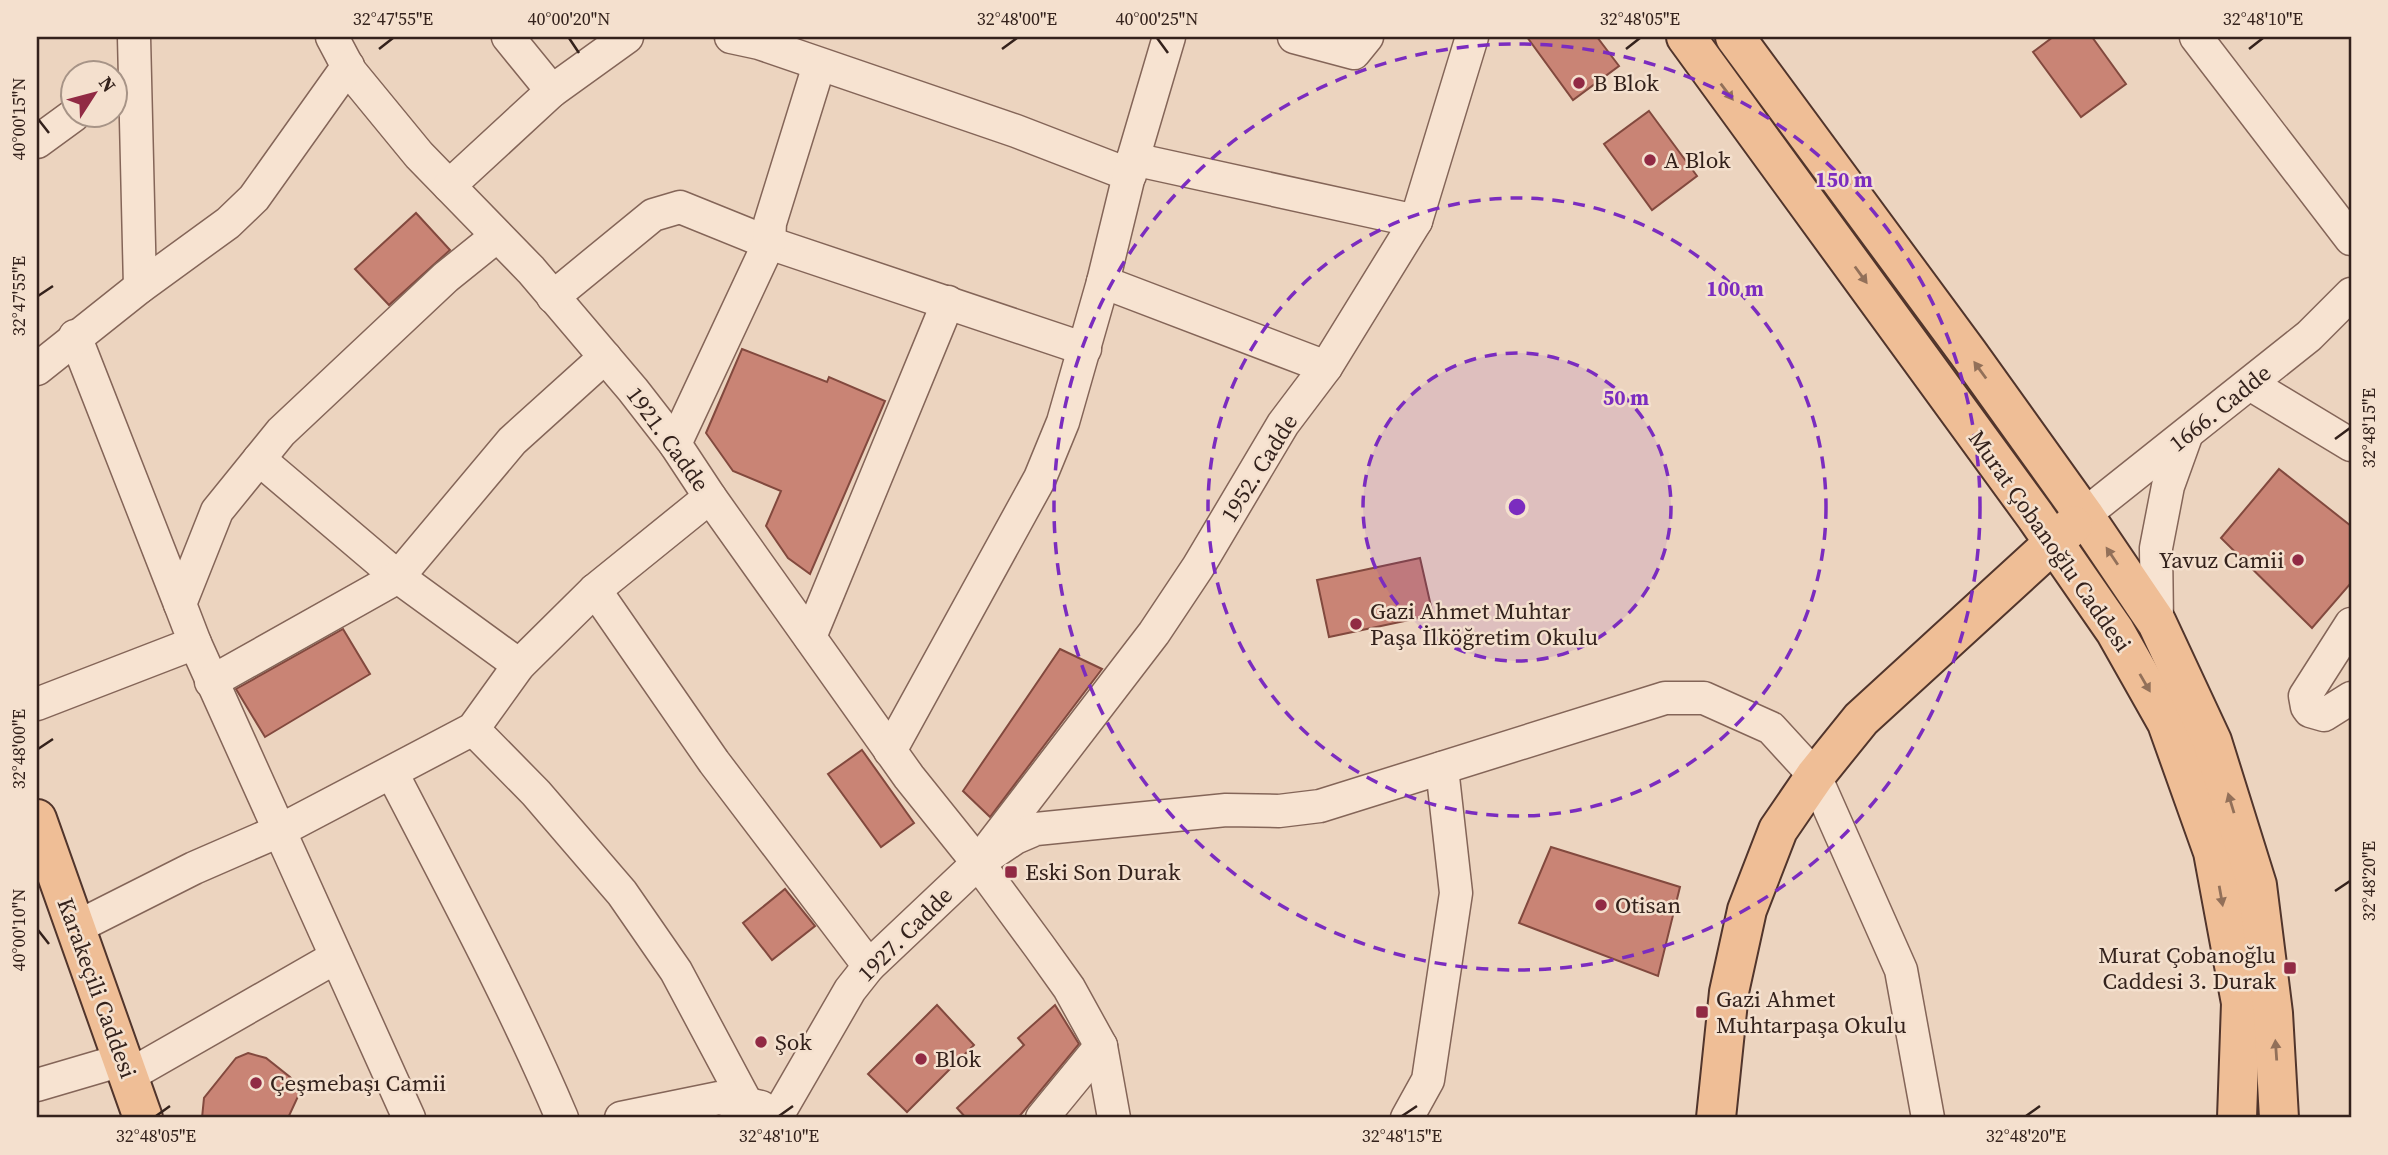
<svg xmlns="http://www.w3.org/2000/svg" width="2388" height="1155" font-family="'Source Serif 4',serif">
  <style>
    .building { fill: #c98475; stroke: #82493e; stroke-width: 2 }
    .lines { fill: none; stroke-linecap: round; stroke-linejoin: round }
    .minor-casing { stroke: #846558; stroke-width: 35 }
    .major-casing { stroke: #51352c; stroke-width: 42 }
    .minor { stroke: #f7e3d1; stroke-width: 32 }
    .major { stroke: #efbe96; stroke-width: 38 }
    .oneway { fill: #927059 }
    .ticks { fill: none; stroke: #34221c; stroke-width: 2.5 }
    .ring { fill: none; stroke: #7b2cbf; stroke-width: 3.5; stroke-dasharray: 12 9 }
    .poi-dot { fill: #912a44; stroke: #f4e0ce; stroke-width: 2.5 }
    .labels { text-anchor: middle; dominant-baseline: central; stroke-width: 5; stroke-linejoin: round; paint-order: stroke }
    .poi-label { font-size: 23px; fill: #34221c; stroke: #f4e0ce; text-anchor: start }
    .street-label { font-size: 23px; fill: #34221c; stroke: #f4e0ce }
    .centre { fill: #7b2cbf; stroke: #f4e0ce; stroke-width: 3.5 }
    .ring-label { font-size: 21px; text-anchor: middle; font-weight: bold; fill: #7b2cbf; stroke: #f4e0ce; stroke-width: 5; stroke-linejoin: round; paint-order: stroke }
    .neatline { fill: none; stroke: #34221c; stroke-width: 2.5 }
    .ticks-label { font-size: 18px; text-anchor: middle; fill: #34221c }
  </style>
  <rect width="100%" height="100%" fill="#ecd4bf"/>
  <g class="building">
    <path d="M1527,37H1597L1619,66L1573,100Z"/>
    <path d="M2053,37H2092L2126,84L2081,117L2033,52Z"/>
    <path d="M1649,111L1697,176L1652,210L1604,144Z"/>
    <path d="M416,213L450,250L389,305L355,269Z"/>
    <path d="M742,349L827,382L829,377L885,401L810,574L788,558L766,526L781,491L733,471L706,433Z"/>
    <path d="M2279,469L2351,526V583L2312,628L2221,538Z"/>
    <path d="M1420,558L1433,615L1329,637L1317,580Z"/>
    <path d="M343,629L370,674L265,737L236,689Z"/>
    <path d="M1060,649L1102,669L990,817L963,791Z"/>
    <path d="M862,750L914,823L881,847L828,774Z"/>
    <path d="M1551,847L1680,887L1658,976L1519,923Z"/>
    <path d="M785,889L815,926L772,960L743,923Z"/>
    <path d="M937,1005L974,1045L907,1112L868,1074Z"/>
    <path d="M1055,1005L1079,1044L1018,1118H966L957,1108L1024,1045L1018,1038Z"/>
    <path d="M248,1053L266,1058L290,1077L301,1090L288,1118H202L204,1098L236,1058Z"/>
  </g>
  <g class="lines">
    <defs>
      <g id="minor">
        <path d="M134,37L140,287"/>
        <path d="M332,37L350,71L419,155L531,270L633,390L675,444L710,497L909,777L978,863L1039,946L1069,988L1101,1046L1114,1118"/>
        <path d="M508,37L552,91"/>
        <path d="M731,37L759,43L1016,131L1130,175"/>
        <path d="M1294,37L1354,53L1367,37"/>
        <path d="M2196,37L2351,239"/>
        <path d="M37,142L74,115"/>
        <path d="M1133,159L1416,221"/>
        <path d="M449,186L552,91L627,37"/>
        <path d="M1103,282L1326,367"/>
        <path d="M553,297L653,215L680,207L769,243L1085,349"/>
        <path d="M75,336L180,604"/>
        <path d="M37,369L140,287L228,223L254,198L348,66"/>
        <path d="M2250,384L2351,445"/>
        <path d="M675,444L769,243L770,223L819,65"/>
        <path d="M259,459L398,577L519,665"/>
        <path d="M2084,515L2309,336L2351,294"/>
        <path d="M595,590L714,762L869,966"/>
        <path d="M2157,623L2156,548L2168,486L2186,436"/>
        <path d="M2351,624L2305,696L2307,707L2310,711L2324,715L2351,698"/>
        <path d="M810,637L948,302"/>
        <path d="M195,643L409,1118"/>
        <path d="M211,682L398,577L512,441L605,357"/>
        <path d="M37,704L195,643L180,604L217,511L281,432L446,277L497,236"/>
        <path d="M473,729L536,793L622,893L676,971L747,1104"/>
        <path d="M890,751L1040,478L1063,422L1103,282L1133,159L1169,37"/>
        <path d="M392,773C451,887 512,1000 562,1118"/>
        <path d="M989,848L1154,633L1198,567L1283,424L1326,367L1416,221L1472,37"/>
        <path d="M75,928L194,868L279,831L473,729L519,665L595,590L710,497"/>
        <path d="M128,1076L336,957"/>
        <path d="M37,1085L122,1060"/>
        <path d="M621,1118L719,1098L761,1107"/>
        <path d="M776,1118L850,990L869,966L978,863L1015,838L1036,829L1226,810L1279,811L1320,806L1665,698H1704L1771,728L1815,776L1901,970L1928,1118"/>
        <path d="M1042,1118L1101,1046"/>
        <path d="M1407,1118L1428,1080L1456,893L1442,768"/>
      </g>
      <g id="major">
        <path d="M1686,37L2036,517L2115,631L2167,723L2213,852L2241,1003L2237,1118"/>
        <path d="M1735,37L1968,353L2084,515L2157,623L2212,741L2257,885L2273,1013L2279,1118"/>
        <path d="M37,819L143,1118"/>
        <path d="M1716,1118L1729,992L1747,910L1778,830L1815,776L1861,719L2073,525"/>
      </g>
    </defs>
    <use href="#minor" class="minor-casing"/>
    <use href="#major" class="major-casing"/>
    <use href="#minor" class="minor"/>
    <use href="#major" class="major"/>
  </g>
  <defs><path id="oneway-solid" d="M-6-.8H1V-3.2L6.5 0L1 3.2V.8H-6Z" transform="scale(1.75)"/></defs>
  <g class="oneway">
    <use href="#oneway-solid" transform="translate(1727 92) rotate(53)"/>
    <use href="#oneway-solid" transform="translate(1861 275) rotate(54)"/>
    <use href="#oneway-solid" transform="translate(1980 370) rotate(-126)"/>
    <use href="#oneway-solid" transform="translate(2112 556) rotate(-124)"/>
    <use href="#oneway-solid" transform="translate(2145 683) rotate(60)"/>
    <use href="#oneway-solid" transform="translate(2231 803) rotate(-107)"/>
    <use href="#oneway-solid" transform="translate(2221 896) rotate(80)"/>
    <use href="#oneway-solid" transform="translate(2276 1050) rotate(-94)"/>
  </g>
  <path class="ticks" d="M569,38L579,53M1157,38L1168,53M379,49L393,38M1002,49L1017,38M1626,49L1640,38M2249,49L2263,38M38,119L49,133M38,296L53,286M2335,439L2350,428M38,749L53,739M2335,891L2350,881M38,930L49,944M156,1116L170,1106M779,1116L793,1106M1402,1116L1417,1106M2026,1116L2040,1106"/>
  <circle cx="1517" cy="507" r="154" fill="#7b2cbf" fill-opacity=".12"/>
  <g class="ring">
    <circle cx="1517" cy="507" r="154"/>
    <circle cx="1517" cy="507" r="309"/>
    <circle cx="1517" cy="507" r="463"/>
  </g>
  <g class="poi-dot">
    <circle cx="1579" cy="83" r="7"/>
    <circle cx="1650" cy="160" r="7"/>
    <circle cx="2298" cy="560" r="7"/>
    <circle cx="1356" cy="624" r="7"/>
    <rect x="1004" y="865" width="14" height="14" rx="3.5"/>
    <circle cx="1601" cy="905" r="7"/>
    <rect x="2283" y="961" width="14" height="14" rx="3.5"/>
    <rect x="1695" y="1005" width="14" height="14" rx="3.5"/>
    <circle cx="761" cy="1042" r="7"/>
    <circle cx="921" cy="1059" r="7"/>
    <circle cx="256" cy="1083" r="7"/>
  </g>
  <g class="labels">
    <g class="poi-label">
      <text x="1593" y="83">B Blok</text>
      <text x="1664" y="160">A Blok</text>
      <text x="2284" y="560" text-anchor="end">Yavuz Camii</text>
      <text x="1370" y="611">Gazi Ahmet Muhtar<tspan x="1370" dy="26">Paşa İlköğretim Okulu</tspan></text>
      <text x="1025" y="872">Eski Son Durak</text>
      <text x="1615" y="905">Otisan</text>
      <text x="2276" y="955" text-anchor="end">Murat Çobanoğlu<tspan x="2276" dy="26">Caddesi 3. Durak</tspan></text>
      <text x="1716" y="999">Gazi Ahmet<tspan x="1716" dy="26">Muhtarpaşa Okulu</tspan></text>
      <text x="775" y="1042">Şok</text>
      <text x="935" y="1059">Blok</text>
      <text x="270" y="1083">Çeşmebaşı Camii</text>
    </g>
    <g class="street-label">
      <text transform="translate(2220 408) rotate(-39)">1666. Cadde</text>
      <text transform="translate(668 439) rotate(54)">1921. Cadde</text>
      <text transform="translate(1259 468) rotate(-58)">1952. Cadde</text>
      <text transform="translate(2050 541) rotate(55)">Murat Çobanoğlu Caddesi</text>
      <text transform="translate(905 934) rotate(-45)">1927. Cadde</text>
      <text transform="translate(97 988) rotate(70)">Karakeçili Caddesi</text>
    </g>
  </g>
  <circle cx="1517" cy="507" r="10" class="centre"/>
  <g class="ring-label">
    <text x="1844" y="187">150 m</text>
    <text x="1735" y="296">100 m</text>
    <text x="1626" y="405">50 m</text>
  </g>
  <rect width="2388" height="1155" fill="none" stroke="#f4e0ce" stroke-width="77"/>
  <g transform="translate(94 94) rotate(54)"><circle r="33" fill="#f4e0ce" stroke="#a79487" stroke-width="2"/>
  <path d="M0-5L12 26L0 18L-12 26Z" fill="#912a44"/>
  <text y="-10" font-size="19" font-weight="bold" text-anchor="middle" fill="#34221c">N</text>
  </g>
  <rect x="38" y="38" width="2312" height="1078" class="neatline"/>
  <g class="ticks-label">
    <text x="393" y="25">32°47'55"E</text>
    <text x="569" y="25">40°00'20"N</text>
    <text x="1017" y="25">32°48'00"E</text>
    <text x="1157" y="25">40°00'25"N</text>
    <text x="1640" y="25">32°48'05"E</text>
    <text x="2263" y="25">32°48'10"E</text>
    <text transform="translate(19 119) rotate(-90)" y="6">40°00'15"N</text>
    <text transform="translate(19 296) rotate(-90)" y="6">32°47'55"E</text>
    <text transform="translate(2369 428) rotate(-90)" y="6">32°48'15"E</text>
    <text transform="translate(19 749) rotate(-90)" y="6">32°48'00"E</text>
    <text transform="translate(2369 881) rotate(-90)" y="6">32°48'20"E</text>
    <text transform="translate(19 930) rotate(-90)" y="6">40°00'10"N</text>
    <text x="156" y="1142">32°48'05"E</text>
    <text x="779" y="1142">32°48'10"E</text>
    <text x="1402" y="1142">32°48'15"E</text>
    <text x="2026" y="1142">32°48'20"E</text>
  </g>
</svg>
